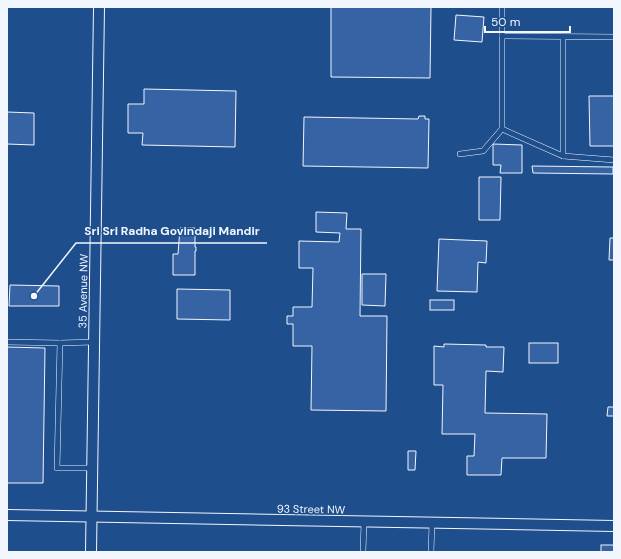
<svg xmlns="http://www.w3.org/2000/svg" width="621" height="559" font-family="'DM Sans',sans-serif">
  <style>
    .building { fill: #3563a3; stroke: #f2f6ff }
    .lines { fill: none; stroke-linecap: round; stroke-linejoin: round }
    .service-casing { stroke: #f2f6ff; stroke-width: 6 }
    .minor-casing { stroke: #f2f6ff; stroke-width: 12 }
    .service { stroke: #1f4e8c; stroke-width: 5 }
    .minor { stroke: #1f4e8c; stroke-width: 10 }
    .labels { text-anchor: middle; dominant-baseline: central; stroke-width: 3; stroke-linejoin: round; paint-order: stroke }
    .street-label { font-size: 11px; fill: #f2f6ff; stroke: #1f4e8c }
    .leader { fill: none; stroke: #f2f6ff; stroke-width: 1.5 }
    .callout-dot { fill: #f2f6ff; stroke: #1f4e8c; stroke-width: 1.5 }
    .callout-label { font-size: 12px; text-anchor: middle; font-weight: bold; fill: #f2f6ff; stroke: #1f4e8c; stroke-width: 3; stroke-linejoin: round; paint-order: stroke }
  </style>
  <rect width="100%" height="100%" fill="#1f4e8c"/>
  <g class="building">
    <path d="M331,7H431L430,78L331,77Z"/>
    <path d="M456,15L484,17L482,42L454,40Z"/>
    <path d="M144,89L236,91L235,147L142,145L143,133H128V104H144Z"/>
    <path d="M589,96H614V146H590Z"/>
    <path d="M7,112L34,113V145L7,144Z"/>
    <path d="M419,116H425V119H429L428,168L303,166L304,117L418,119Z"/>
    <path d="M493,144L522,145V173H500L501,165H493Z"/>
    <path d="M532,166L613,167V174L533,173Z"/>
    <path d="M479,177H501L500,220H479Z"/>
    <path d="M316,212L347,213L346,229H361L360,316H387L386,411L311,410L312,346H293V324H287V316H293V307H312L313,268H299V241L339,242L340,233L316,232Z"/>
    <path d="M180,228H195V247H196V251H195V275H173V254H178Z"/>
    <path d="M610,238H614V260H609Z"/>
    <path d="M439,239L487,241L486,263L478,262L477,292L437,291Z"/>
    <path d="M362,274H386L385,306L362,305Z"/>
    <path d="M10,285L59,286V306H9Z"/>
    <path d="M177,289L230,290V320L177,319Z"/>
    <rect x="430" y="300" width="24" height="10"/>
    <rect x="529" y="343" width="29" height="20"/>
    <path d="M444,344L486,345V347H504L503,372L486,371L485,413L547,414L546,458H502L501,475H467V456H474L475,434H442L443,385H434V346L444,347Z"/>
    <path d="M7,347L45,348L43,483H7Z"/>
    <path d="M608,407H614V416H607Z"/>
    <path d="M408,451H416L415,470H408Z"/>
    <rect x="601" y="545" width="13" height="7"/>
  </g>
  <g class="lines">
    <defs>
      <g id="service">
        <path d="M502,7V36L614,37"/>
        <path d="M502,36V129L563,156"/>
        <path d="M563,37V156L614,160"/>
        <path d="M460,154L483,151L502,129"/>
        <path d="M7,342L60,343L57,468H92"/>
        <path d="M60,343L94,342"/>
        <path d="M363,552L364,522"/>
        <path d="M431,552L432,523"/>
      </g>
      <g id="minor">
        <path d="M7,515L614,526"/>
        <path d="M91,552L99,7"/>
      </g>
    </defs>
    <use href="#service" class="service-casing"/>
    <use href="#minor" class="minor-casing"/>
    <use href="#service" class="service"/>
    <use href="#minor" class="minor"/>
  </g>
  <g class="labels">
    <g class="street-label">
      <text transform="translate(83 291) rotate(-89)">35 Avenue NW</text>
      <text transform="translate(311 509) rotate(1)">93 Street NW</text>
    </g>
  </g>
  <path class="leader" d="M34 296L76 243H267"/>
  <circle class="callout-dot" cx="34" cy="296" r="4"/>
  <g class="callout-label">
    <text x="172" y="235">Sri Sri Radha Govindaji Mandir</text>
  </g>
  <rect width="621" height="559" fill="none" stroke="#f2f6ff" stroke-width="16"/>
  <path d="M485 26v6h85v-6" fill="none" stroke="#f2f6ff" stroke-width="2"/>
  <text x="491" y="26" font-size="12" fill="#f2f6ff" stroke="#1f4e8c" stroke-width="3" paint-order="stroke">50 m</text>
</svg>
